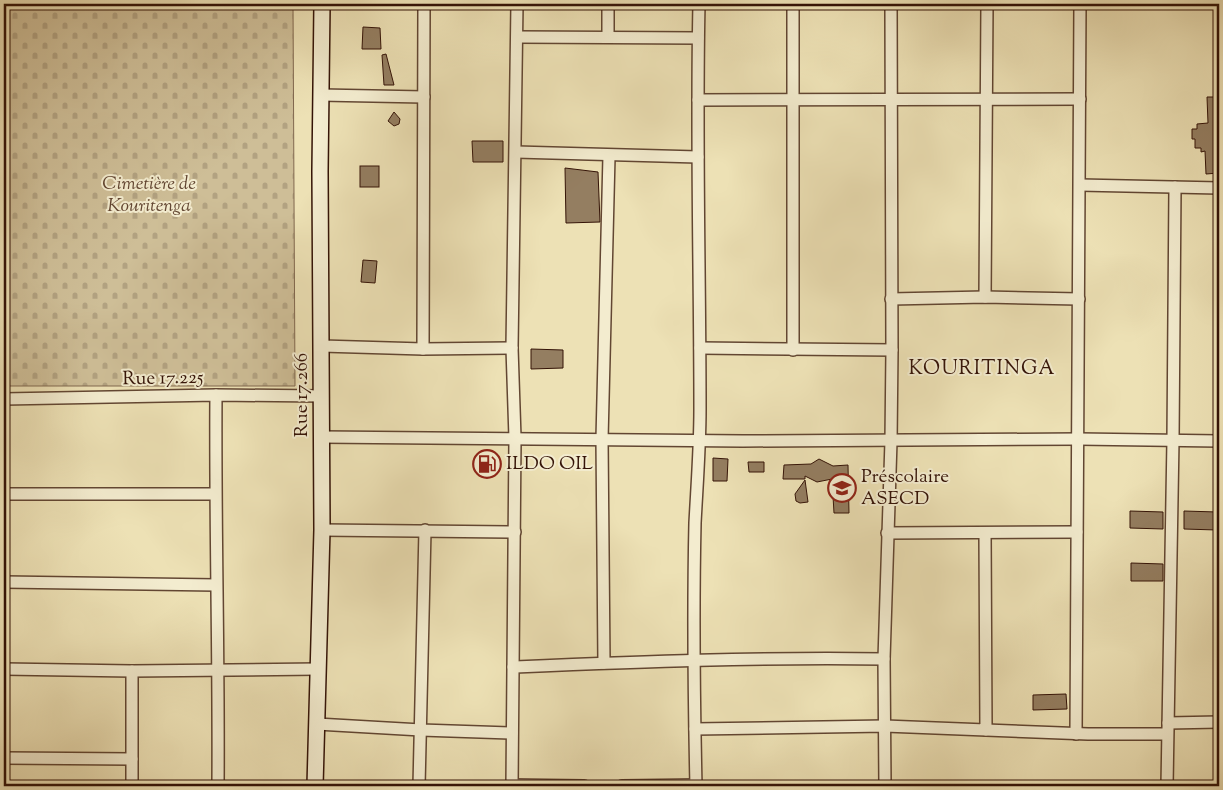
<svg xmlns="http://www.w3.org/2000/svg" width="1223" height="790" font-family="'Sorts Mill Goudy',serif">
  <style>
    .cemetery { fill: url(#cemetery-stones); stroke: #81684f }
    .building { fill: #947e61; stroke: #341307 }
    .lines { fill: none; stroke-linecap: round; stroke-linejoin: round }
    .street-casing { stroke: #624632; stroke-width: 14 }
    .secondary-casing { stroke: #341307; stroke-width: 18 }
    .street { stroke: #f3eccf; stroke-width: 11 }
    .secondary { stroke: #f3eccf; stroke-width: 15 }
    .labels { text-anchor: middle; dominant-baseline: central; stroke-width: 4; stroke-linejoin: round; paint-order: stroke }
    .park-label { font-size: 19px; font-style: italic; fill: #624632; stroke: #f3eccf }
    .street-label { font-size: 19px; fill: #341307; stroke: #f3eccf }
    .poi-label { font-size: 19px; fill: #341307; stroke: #f3eccf; text-anchor: start }
    .neighbourhood-label { font-size: 20px; letter-spacing: 1px; fill: #341307; stroke: #f3eccf }
  </style>
  <defs>
    <pattern id="cemetery-stones" width="16" height="16" patternUnits="userSpaceOnUse" patternTransform="scale(1.25)"><rect width="16" height="16" fill="#cebe97"/><path d="M2 7V4a2 2 0 0 1 4 0v3zM10 15v-3a2 2 0 0 1 4 0v3z" fill="#b2a281"/></pattern>
  </defs>
  <rect width="100%" height="100%" fill="#ede1b5"/>
  <filter id="stains"><feTurbulence type="fractalNoise" baseFrequency=".004" numOctaves="4"/><feColorMatrix values="0 0 0 0 .2 0 0 0 0 .09 0 0 0 0 .02 0 0 0 .5 -.17"/></filter>
  <radialGradient id="worn" r=".72"><stop offset=".6" stop-color="#630" stop-opacity="0"/><stop offset="1" stop-color="#630" stop-opacity=".3"/></radialGradient>
  <path class="cemetery" d="M4,4H293L295,386H4Z"/>
  <g class="building">
    <path d="M363,27L380,28L381,49H362Z"/>
    <path d="M386,54L394,85H384L382,55Z"/>
    <path d="M1207,97H1219V173L1206,174L1205,151L1201,152V148H1195V139H1192V129H1197V124L1208,123Z"/>
    <path d="M394,112L400,119L399,124L394,126L388,121Z"/>
    <path d="M472,141H503V162H473Z"/>
    <rect x="360" y="166" width="19" height="21"/>
    <path d="M565,168L598,172L600,222L566,223Z"/>
    <path d="M363,260L377,261L375,283L361,282Z"/>
    <path d="M531,349L563,350V368L531,369Z"/>
    <path d="M713,458L728,459L727,481H713Z"/>
    <path d="M819,459L833,466L848,465L849,513H834L832,479L817,482L805,476V479H783L784,465L811,464Z"/>
    <path d="M748,462H764V472H749Z"/>
    <path d="M805,480L808,502L800,503L796,501L795,494Z"/>
    <path d="M1130,511L1163,512V529L1130,528Z"/>
    <path d="M1184,511L1217,512V530L1184,529Z"/>
    <path d="M1131,563L1163,564V581H1131Z"/>
    <path d="M1066,694L1067,709L1033,710V695Z"/>
  </g>
  <g class="lines">
    <defs>
      <g id="street">
        <path d="M608,4V37"/>
        <path d="M793,4V350"/>
        <path d="M518,37L698,38"/>
        <path d="M321,95L424,97"/>
        <path d="M698,100L1080,99"/>
        <path d="M516,152L698,157"/>
        <path d="M1080,185L1219,188"/>
        <path d="M985,297L987,4"/>
        <path d="M891,299L985,297L1079,299"/>
        <path d="M322,346L423,349L512,348"/>
        <path d="M700,348L892,350"/>
        <path d="M423,349L424,4"/>
        <path d="M216,395C215,526 219,656 218,786"/>
        <path d="M4,399L216,395L322,396"/>
        <path d="M322,437L743,441L1079,439L1219,441"/>
        <path d="M4,494H215"/>
        <path d="M322,530L515,532"/>
        <path d="M887,533L1077,532"/>
        <path d="M4,582L216,585"/>
        <path d="M604,663L602,439L609,156"/>
        <path d="M513,667C637,662 760,657 884,659"/>
        <path d="M4,669L132,671L318,669"/>
        <path d="M1168,723L1219,722"/>
        <path d="M317,724L421,730L512,733"/>
        <path d="M695,729L885,726L986,730L985,533"/>
        <path d="M986,730L1088,734H1167"/>
        <path d="M1076,734L1080,4"/>
        <path d="M4,758L132,759"/>
        <path d="M512,785L584,786"/>
        <path d="M132,786V671"/>
        <path d="M419,786L425,530"/>
        <path d="M512,786L515,438L512,348L517,4"/>
        <path d="M622,786L696,785"/>
        <path d="M696,786C694,698 693,611 695,523C697,485 700,447 700,409C700,274 696,139 699,4"/>
        <path d="M885,786L884,659L891,441L892,350L891,4"/>
        <path d="M1167,786L1173,440L1175,187"/>
      </g>
      <path id="secondary" d="M315,786L322,530L320,171L322,4"/>
    </defs>
    <use href="#street" class="street-casing"/>
    <use href="#secondary" class="secondary-casing"/>
    <use href="#street" class="street"/>
    <use href="#secondary" class="secondary"/>
  </g>
  <defs>
    <symbol id="fuel-ring" viewBox="-11 -11 22 22"><circle r="9.5" fill="#f3eccf" stroke="#8f2418" stroke-width="1.5"/><path d="M-5.5-6h7V0h2V4h1.3V-2.5L3-4.5l.8-.8L6-3V5H2.5V1h-1V6h-7ZM-4.2-4.7v3.2H.2V-4.7Z" fill="#8f2418"/></symbol>
    <symbol id="school-ring" viewBox="-11 -11 22 22"><circle r="9.5" fill="#f3eccf" stroke="#8f2418" stroke-width="1.5"/><path d="M0-5L7-2L0 1L-7-2ZM-4 1L0 2.5L4 1V4Q0 6-4 4Z" fill="#8f2418"/></symbol>
  </defs>
  <g fill-rule="evenodd">
    <use href="#fuel-ring" x="471" y="448" width="32" height="32"/>
    <use href="#school-ring" x="826" y="472" width="32" height="32"/>
  </g>
  <g class="labels">
    <g class="park-label">
      <text x="149" y="184">Cimetière de<tspan x="149" dy="22">Kouritenga</tspan></text>
    </g>
    <g class="street-label">
      <text transform="translate(163 379) rotate(-1)">Rue 17.225</text>
      <text transform="translate(302 395) rotate(-90)">Rue 17.266</text>
    </g>
    <g class="poi-label">
      <text x="506" y="464">ILDO OIL</text>
      <text x="861" y="477">Préscolaire<tspan x="861" dy="22">ASECD</tspan></text>
    </g>
    <g class="neighbourhood-label">
      <text x="982" y="369">KOURITINGA</text>
    </g>
  </g>
  <rect width="1223" height="790" fill="none" stroke="#ede1b5" stroke-width="20"/>
  <rect x="5" y="5" width="1213" height="780" fill="none" stroke="#341307" stroke-width="2.5"/>
  <rect x="10" y="10" width="1203" height="770" fill="none" stroke="#341307"/>
  <rect width="100%" height="100%" filter="url(#stains)"/>
  <rect width="100%" height="100%" fill="url(#worn)"/>
</svg>
